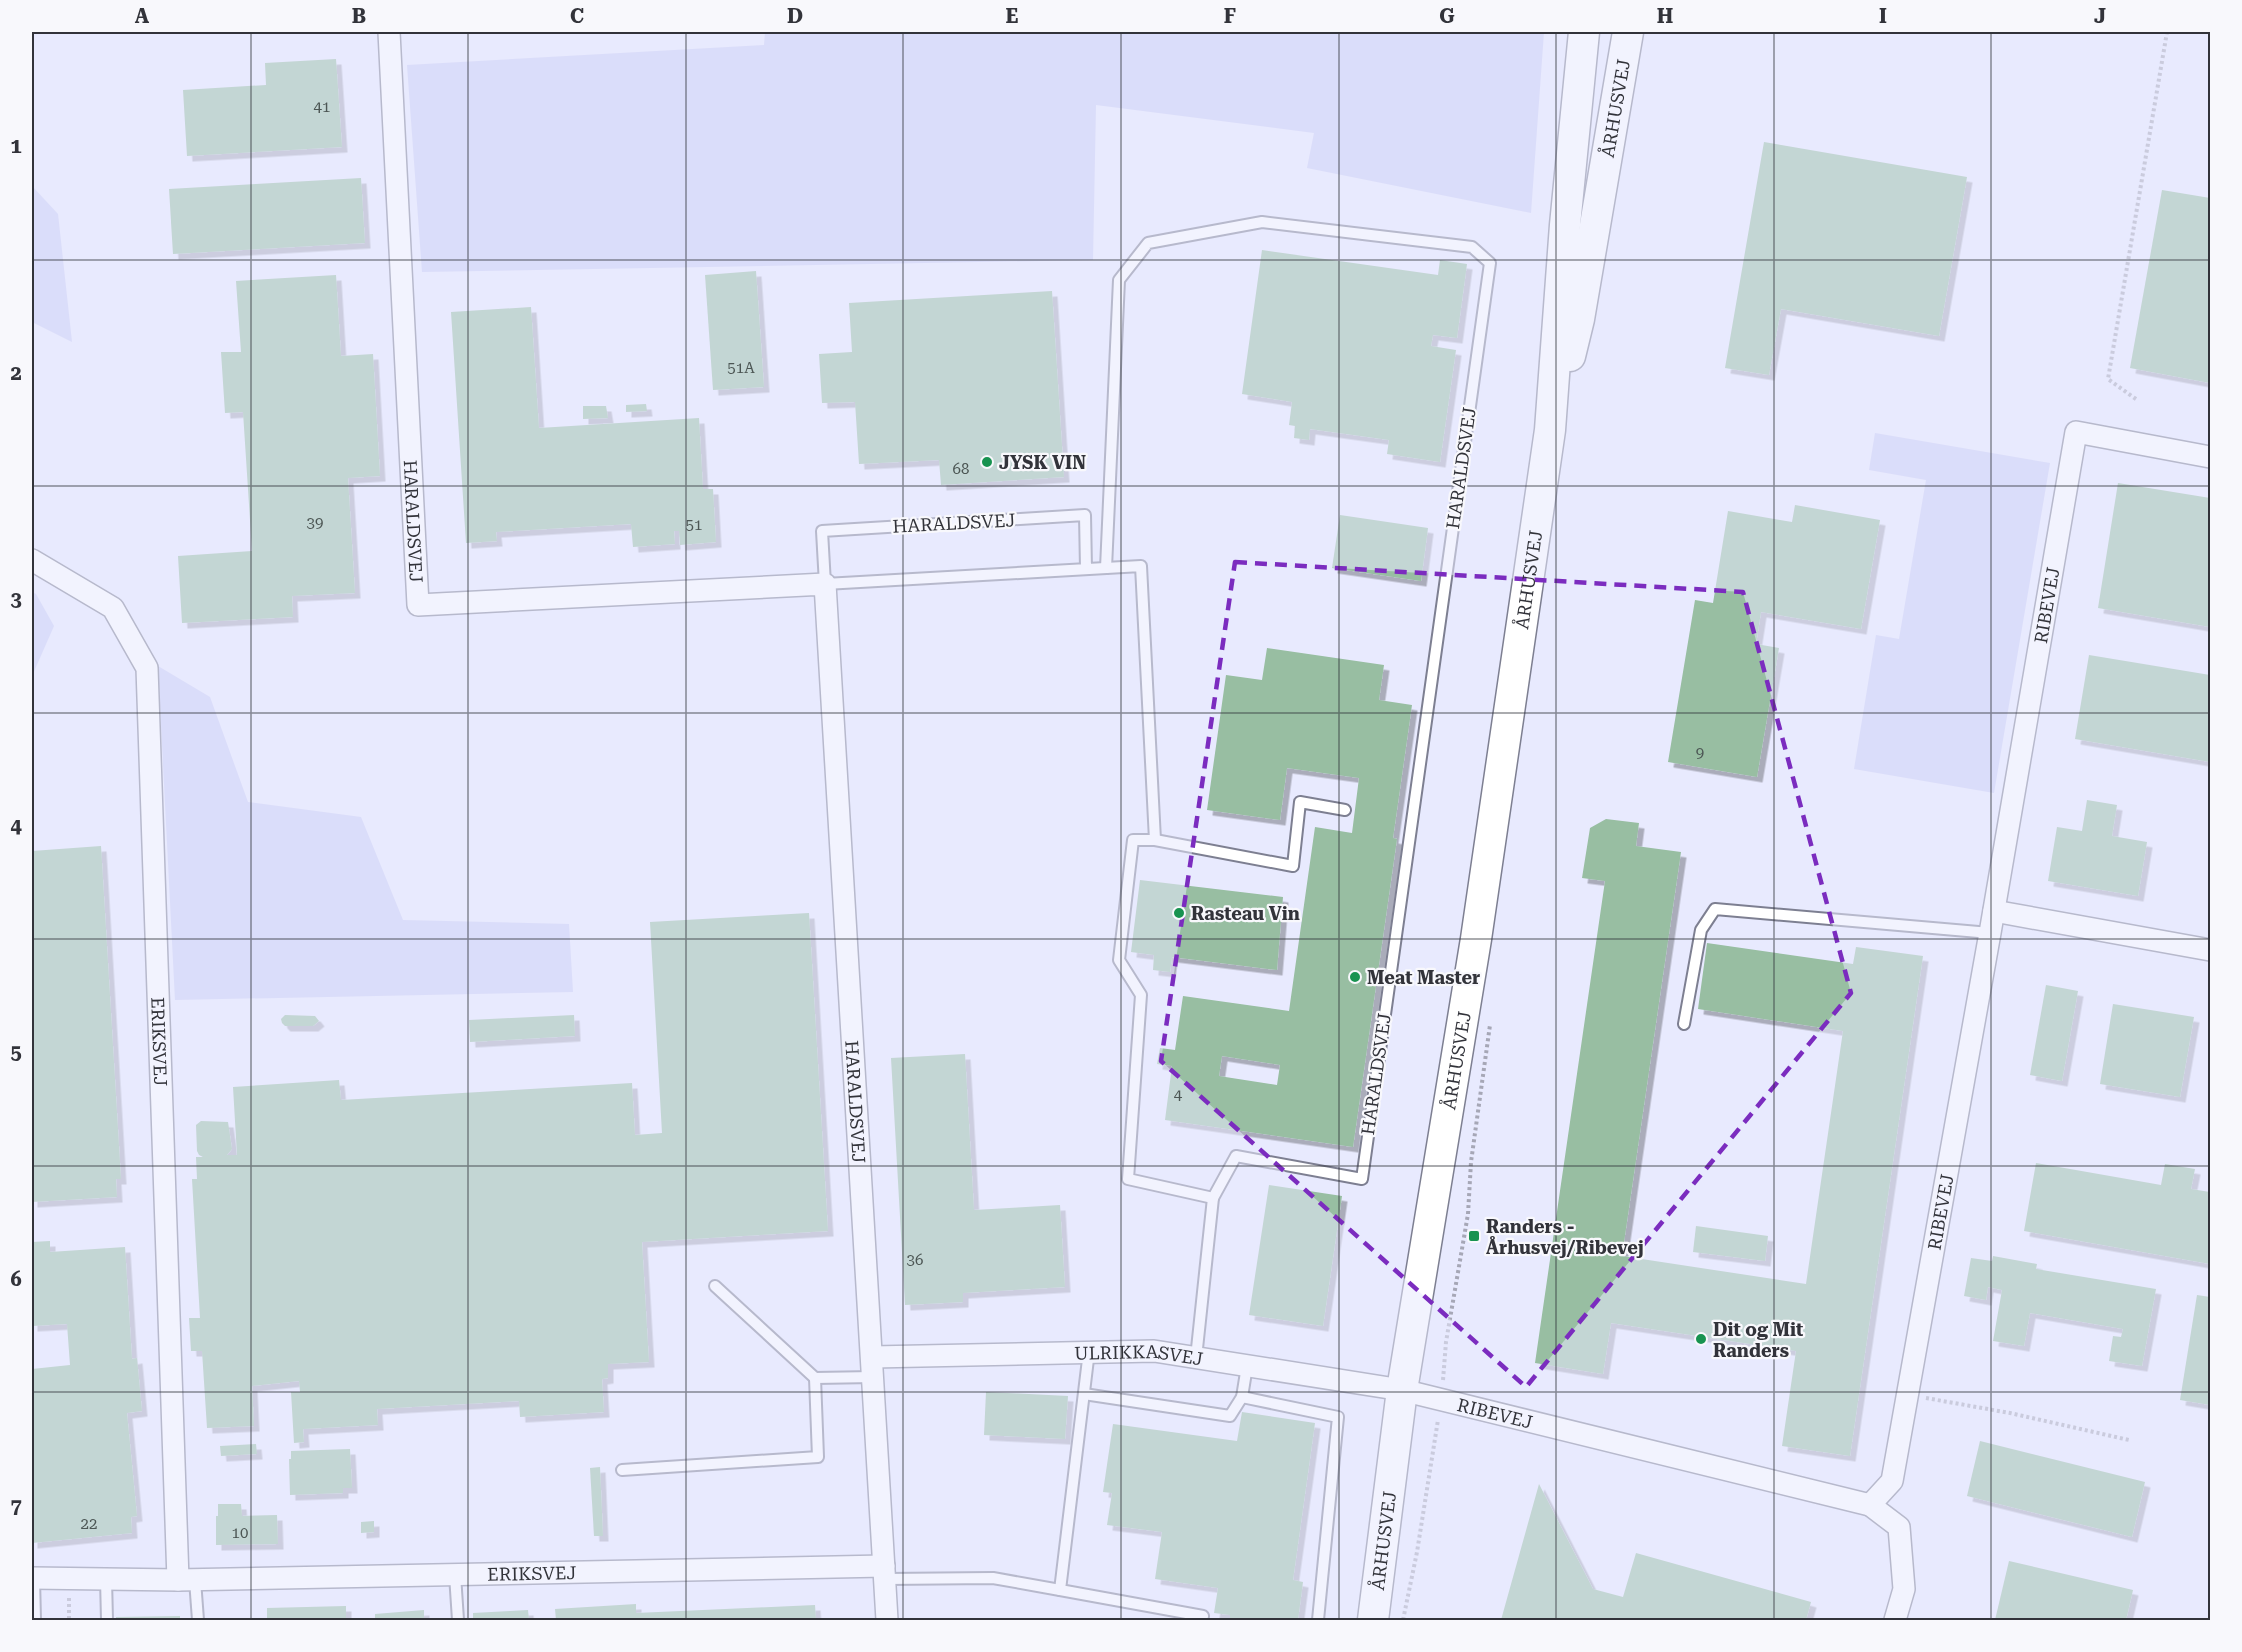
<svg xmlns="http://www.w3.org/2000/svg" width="2242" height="1652" font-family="'Roboto Serif',serif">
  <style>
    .green { fill: #cbcef5 }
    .building { fill: #98bea2; fill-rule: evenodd; filter: url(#shadow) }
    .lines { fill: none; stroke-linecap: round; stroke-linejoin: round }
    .lane-casing { stroke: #7d7f91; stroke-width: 14 }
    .street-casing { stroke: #7d7f91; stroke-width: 24 }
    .secondary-casing { stroke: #7d7f91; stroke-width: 33 }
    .path { stroke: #a6a7b6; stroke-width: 4; stroke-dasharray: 3 3; stroke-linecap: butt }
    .lane { stroke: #fff; stroke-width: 10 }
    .street { stroke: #fff; stroke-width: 21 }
    .secondary { stroke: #fff; stroke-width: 30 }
    .marked { fill: none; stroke: #7b2cbf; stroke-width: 4.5; stroke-dasharray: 12 8; stroke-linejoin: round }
    .grid { fill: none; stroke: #32333a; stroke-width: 1.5; stroke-opacity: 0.55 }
    .poi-dot { fill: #189350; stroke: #f8f8fc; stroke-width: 2 }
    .labels { text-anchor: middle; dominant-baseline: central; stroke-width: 4.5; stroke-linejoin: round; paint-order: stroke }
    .number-label { font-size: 15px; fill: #4c5654 }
    .street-label { font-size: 18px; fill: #32333a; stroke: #f8f8fc }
    .poi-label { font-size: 18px; font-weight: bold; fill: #32333a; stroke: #f8f8fc; text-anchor: start }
    .neatline { fill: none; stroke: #32333a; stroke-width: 2 }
    .grid-label { font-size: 20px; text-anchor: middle; font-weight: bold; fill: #32333a }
  </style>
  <defs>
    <filter id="shadow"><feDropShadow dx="5.5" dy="5.5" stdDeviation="0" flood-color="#0004"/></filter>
  </defs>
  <rect width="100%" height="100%" fill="#e8eafe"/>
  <g class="green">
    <path d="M765,32H1544L1531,213L1307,168L1314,133L1096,105L1093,260L422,272L407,65L764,45Z"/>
    <path d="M32,186L58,214L72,342L32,322Z"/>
    <path d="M1875,433L2050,463L1994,793L1854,769L1876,635L1899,639L1926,480L1869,470Z"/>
    <path d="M32,592L36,594L54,626L32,676Z"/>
    <path d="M158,666L210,697L248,802L361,817L403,920L569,924L573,992L175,1000Z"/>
  </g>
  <g class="building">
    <path d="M336,59L342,147L187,156L183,90L266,85L265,63Z"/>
    <path d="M1764,142L1967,177L1939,336L1781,309L1769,375L1725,368Z"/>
    <path d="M361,178L365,243L173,254L169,189Z"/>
    <path d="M2162,190L2210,198V383L2130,368Z"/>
    <path d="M1262,250L1438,275L1440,260L1467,264L1457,338L1433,335L1431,346L1456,350L1440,462L1387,454L1389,440L1310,429L1309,440L1294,438L1295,426L1289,425L1292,402L1242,394Z"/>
    <path d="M756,271L764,387L713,390L705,275Z"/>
    <path d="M336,275L341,356L373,354L380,476L348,478L355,593L292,596L293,617L182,623L178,556L252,551L243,412L225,413L221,352H241L236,281Z"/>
    <path d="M1052,291L1064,477L941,485L939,460L859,464L855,402L822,403L819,354L852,352L849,303Z"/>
    <path d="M531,307L539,428L699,418L703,489H713L716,542L680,545L679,531H674L675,544L633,547L631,524L496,532L497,541L466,543L451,312Z"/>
    <path d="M646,404L647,411L626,412V405Z"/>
    <path d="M583,406H606L608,418L583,419Z"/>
    <path d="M2118,483L2210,498V627L2098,608Z"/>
    <path d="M1795,505L1880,520L1861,629L1761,612L1756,644L1779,648L1757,777L1668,762L1695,600L1713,603L1728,511L1792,522Z"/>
    <path d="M1340,515L1428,528L1421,581L1332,568Z"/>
    <path d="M1267,648L1384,665L1379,700L1412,705L1393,838L1397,839L1353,1147L1165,1120L1172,1066L1157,1064L1160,1048L1175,1050L1183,996L1289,1011L1315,827L1352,833L1359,778L1287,768L1280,820L1207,810L1226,675L1262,680ZM1222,1056L1280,1065L1277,1085L1219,1076Z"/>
    <path d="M2089,655L2210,675V762L2075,739Z"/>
    <path d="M2087,800L2117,805L2112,836L2147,842L2138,896L2048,881L2057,827L2082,831Z"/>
    <path d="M1606,819L1639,823L1636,846L1681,852L1622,1256L1806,1284L1843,1031L1698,1009L1707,943L1853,964L1856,947L1923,956L1850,1456L1782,1446L1796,1351L1611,1323L1603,1374L1535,1363L1605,881L1582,878L1590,828Z"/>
    <path d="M101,846L121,1179H116L117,1197L32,1202V851Z"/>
    <path d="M1140,880L1283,897L1277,970L1172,957L1170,972L1153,970L1154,955L1131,952Z"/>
    <path d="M809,913L828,1231L642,1242L649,1362L608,1364V1378L602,1379L604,1412L520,1417L519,1401L377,1409L378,1425L303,1429L304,1442L294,1443L291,1392H300L299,1381L252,1386L254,1426L207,1428L202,1351H191L189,1318H200L192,1179H197L196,1157H203L199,1155L197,1151L196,1125L201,1121L228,1122L232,1149L227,1155H237L233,1087L339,1080L341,1100L632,1083L635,1135L662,1133L650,922Z"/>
    <path d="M2046,985L2078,991L2062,1081L2030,1075Z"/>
    <path d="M2113,1004L2194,1017L2180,1097L2100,1084Z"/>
    <path d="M285,1015L315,1016L319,1021L313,1026H285L282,1023L281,1019Z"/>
    <path d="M574,1015L575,1036L470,1042L469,1020Z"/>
    <path d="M965,1054L974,1210L1060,1205L1065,1287L963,1293V1302L905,1305L891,1058Z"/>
    <path d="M2036,1163L2161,1185L2165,1164L2195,1169L2191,1189L2210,1192V1264L2024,1231Z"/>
    <path d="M1269,1185L1342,1196L1323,1326L1249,1315Z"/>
    <path d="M1696,1226L1768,1236L1765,1261L1693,1252Z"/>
    <path d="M50,1241V1252L125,1247L132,1359L137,1358L142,1411L127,1413L137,1516L131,1517L132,1533L32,1543V1369L70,1365L67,1324L32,1326V1242Z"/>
    <path d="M1993,1256L2037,1264L2036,1269L2156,1289L2142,1366L2109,1361L2113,1336L2121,1337L2123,1329L2030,1313L2024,1346L1993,1341L2002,1290L1988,1287L1986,1300L1964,1296L1971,1258L1992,1261Z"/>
    <path d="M2197,1295L2210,1297V1405L2180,1400Z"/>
    <path d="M986,1392L1068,1396L1065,1439L984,1435Z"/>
    <path d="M1242,1412L1315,1423L1293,1580L1303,1582L1298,1620H1230V1615L1214,1613L1218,1588L1155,1579L1162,1532L1107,1525L1112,1493L1103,1492L1113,1424L1237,1441Z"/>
    <path d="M1980,1441L2145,1482L2132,1537L1967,1496Z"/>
    <path d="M256,1444L257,1454L221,1456L220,1446Z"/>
    <path d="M350,1449L352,1488H343V1493L290,1495L289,1459H291V1451Z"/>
    <path d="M600,1467L603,1536H594L590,1468Z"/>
    <path d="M1539,1484L1593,1589L1623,1597L1636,1553L1811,1602L1806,1620H1501Z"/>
    <path d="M218,1504H241L242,1516L277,1515L278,1544L216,1545V1516H218Z"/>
    <path d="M374,1521V1532L361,1533V1522Z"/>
    <path d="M2009,1561L2133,1590L2126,1620H1995Z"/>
    <path d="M636,1604V1613L815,1605L816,1620H556L555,1609Z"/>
    <path d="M346,1606V1620H267V1608Z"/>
    <path d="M424,1610V1620H375V1614Z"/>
    <path d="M528,1610L529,1620H473V1613Z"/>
    <path d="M180,1616V1620H116V1617Z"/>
  </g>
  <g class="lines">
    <defs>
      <g id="lane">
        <path d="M1106,568L1119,280L1148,243L1262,222L1472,247L1490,263L1362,1179L1236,1156L1213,1198L1128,1179L1141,995L1119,960L1133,840H1155L1293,866L1300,802L1345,810"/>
        <path d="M1086,569L1085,515L822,531L825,584L1141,566L1155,840"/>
        <path d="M1684,1024L1701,930L1715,909L1990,933"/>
        <path d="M715,1286L815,1378L874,1377"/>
        <path d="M1089,1351L1060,1590L1203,1616L1202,1620"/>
        <path d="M1196,1358L1213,1198"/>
        <path d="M1084,1394L1230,1416L1242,1397L1247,1366"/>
        <path d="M1242,1397L1338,1417L1318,1620"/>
        <path d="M622,1470L818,1457L815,1378"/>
        <path d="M455,1575L458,1620"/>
        <path d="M34,1578L35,1620"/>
        <path d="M106,1579L107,1620"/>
        <path d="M885,1579L993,1578L1060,1590"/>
        <path d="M195,1580L198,1620"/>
      </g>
      <g id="street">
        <path id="s1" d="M389,32L418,605L825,584L887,1620"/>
        <path id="s2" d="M32,560L113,608L147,668L178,1580"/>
        <path d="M1994,911L2210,950"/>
        <path id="s3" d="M873,1357L1154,1351L1402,1390L1870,1505L1892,1481L1990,933L2076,432L2210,457"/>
        <path d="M1870,1505L1899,1527L1904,1589L1895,1620"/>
        <path id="s4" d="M32,1578L178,1580L884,1566"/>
      </g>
      <g id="secondary">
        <path id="s5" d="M1570,356L1579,319L1628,32"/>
        <path id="s6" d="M1373,1620L1402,1390L1476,939L1550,430L1565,225L1584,32"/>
      </g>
    </defs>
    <use href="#lane" class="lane-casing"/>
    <use href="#street" class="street-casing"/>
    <use href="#secondary" class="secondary-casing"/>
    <g class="path">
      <path d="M2136,399L2108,379L2167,32"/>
      <path d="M1443,1380L1446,1342L1468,1214L1471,1162L1490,1025"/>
      <path d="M1926,1398L2010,1413L2129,1440"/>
      <path d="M69,1598V1620"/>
      <path d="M1403,1620L1417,1552L1438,1420"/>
    </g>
    <use href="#lane" class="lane"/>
    <use href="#street" class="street"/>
    <use href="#secondary" class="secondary"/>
  </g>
  <path d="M0 0H2242V1652H0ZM1235,562L1743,592L1851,993L1526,1387L1161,1061Z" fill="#e8eafe" fill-opacity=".55" fill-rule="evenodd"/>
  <path class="marked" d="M1235,562L1743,592L1851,993L1526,1387L1161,1061Z"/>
  <path class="grid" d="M251,32V1620M468,32V1620M686,32V1620M903,32V1620M1121,32V1620M1339,32V1620M1556,32V1620M1774,32V1620M1991,32V1620M32,260H2210M32,486H2210M32,713H2210M32,939H2210M32,1166H2210M32,1392H2210"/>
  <g class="poi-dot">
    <circle cx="987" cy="462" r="6"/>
    <circle cx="1179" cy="913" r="6"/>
    <circle cx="1355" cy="977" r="6"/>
    <rect x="1468" y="1230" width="12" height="12" rx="3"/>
    <circle cx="1701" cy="1339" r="6"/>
  </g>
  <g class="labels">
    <g class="number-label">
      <text x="322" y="107">41</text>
      <text x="741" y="368">51A</text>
      <text x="961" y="469">68</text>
      <text x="315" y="523">39</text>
      <text x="694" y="525">51</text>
      <text x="1700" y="753">9</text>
      <text x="1178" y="1095">4</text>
      <text x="915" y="1260">36</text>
      <text x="89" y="1524">22</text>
      <text x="240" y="1533">10</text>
    </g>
    <g class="street-label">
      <text stroke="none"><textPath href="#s5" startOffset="252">ÅRHUSVEJ</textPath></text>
      <text transform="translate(1461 468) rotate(-82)">HARALDSVEJ</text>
      <text stroke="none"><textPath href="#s1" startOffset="490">HARALDSVEJ</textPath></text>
      <text transform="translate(954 523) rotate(-3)">HARALDSVEJ</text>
      <text stroke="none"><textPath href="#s6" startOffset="1052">ÅRHUSVEJ</textPath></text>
      <text stroke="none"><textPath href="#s3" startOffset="1936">RIBEVEJ</textPath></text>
      <text stroke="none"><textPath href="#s2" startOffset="537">ERIKSVEJ</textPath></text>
      <text stroke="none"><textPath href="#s6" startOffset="566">ÅRHUSVEJ</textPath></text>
      <text transform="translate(1376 1074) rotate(-82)">HARALDSVEJ</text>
      <text stroke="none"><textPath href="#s1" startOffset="1500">HARALDSVEJ</textPath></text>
      <text stroke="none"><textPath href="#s3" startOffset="1320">RIBEVEJ</textPath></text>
      <text stroke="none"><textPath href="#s3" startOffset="266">ULRIKKASVEJ</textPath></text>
      <text stroke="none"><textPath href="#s3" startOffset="628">RIBEVEJ</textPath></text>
      <text stroke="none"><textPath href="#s6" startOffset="80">ÅRHUSVEJ</textPath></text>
      <text stroke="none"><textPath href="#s4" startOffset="500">ERIKSVEJ</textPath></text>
    </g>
    <g class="poi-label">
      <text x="999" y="462">JYSK VIN</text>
      <text x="1191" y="913">Rasteau Vin</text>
      <text x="1367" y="977">Meat Master</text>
      <text x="1486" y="1226">Randers -<tspan x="1486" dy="21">Århusvej/Ribevej</tspan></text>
      <text x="1713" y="1329">Dit og Mit<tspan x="1713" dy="21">Randers</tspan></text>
    </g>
  </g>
  <rect width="2242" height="1652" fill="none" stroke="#f8f8fc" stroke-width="66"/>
  <rect x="33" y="33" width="2176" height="1586" class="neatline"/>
  <g class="grid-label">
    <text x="142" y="23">A</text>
    <text x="359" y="23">B</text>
    <text x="577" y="23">C</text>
    <text x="795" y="23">D</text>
    <text x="1012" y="23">E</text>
    <text x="1230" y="23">F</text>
    <text x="1447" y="23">G</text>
    <text x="1665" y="23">H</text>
    <text x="1883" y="23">I</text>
    <text x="2100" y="23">J</text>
    <text x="16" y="153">1</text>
    <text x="16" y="380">2</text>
    <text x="16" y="606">3</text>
    <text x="16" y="833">4</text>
    <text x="16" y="1059">5</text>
    <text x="16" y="1286">6</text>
    <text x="16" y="1513">7</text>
  </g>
</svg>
